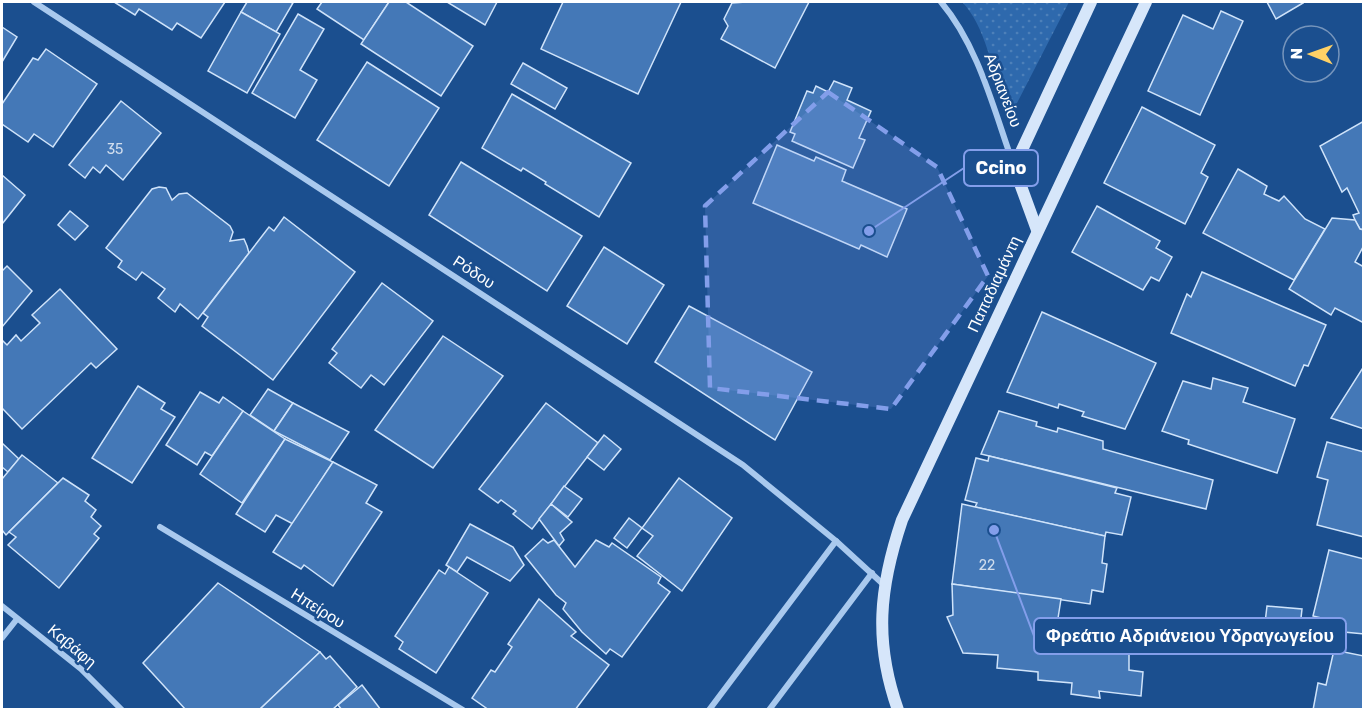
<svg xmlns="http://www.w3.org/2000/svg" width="1365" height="711" font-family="Rubik,sans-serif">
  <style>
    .garden { fill: url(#garden-dots) }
    .building { fill: #4478b7; stroke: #cfe3fa; stroke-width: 1.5 }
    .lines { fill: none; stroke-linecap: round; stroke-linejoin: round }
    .minor { stroke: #a9c9ee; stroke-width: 6 }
    .secondary { stroke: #d6e6fa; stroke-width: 12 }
    .marked { fill: #839eea; fill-opacity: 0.2; stroke: #839eea; stroke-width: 4.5; stroke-dasharray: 12 8; stroke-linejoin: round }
    .labels { text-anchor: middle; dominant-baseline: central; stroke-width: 5; stroke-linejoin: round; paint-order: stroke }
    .number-label { font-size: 14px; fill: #d0dded }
    .street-label { font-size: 16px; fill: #fff; stroke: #1b4f8f }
    .leader { fill: none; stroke: #839eea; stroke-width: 2 }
    .callout-dot { fill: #839eea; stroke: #1b4f8f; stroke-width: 2 }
    .callout { fill: #1b4f8f; stroke: #839eea; stroke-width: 2 }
    .callout-label { font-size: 18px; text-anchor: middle; font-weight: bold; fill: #fff }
  </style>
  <defs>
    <pattern id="garden-dots" width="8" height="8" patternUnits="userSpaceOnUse" patternTransform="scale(1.5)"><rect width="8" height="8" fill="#2e69ad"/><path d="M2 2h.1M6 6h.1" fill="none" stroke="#4d80b9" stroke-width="1.8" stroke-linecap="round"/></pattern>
  </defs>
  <rect width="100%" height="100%" fill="#1b4f8f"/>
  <path class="garden" d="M962,2H1069L1017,103L1010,109L1002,104C994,73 985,25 962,2Z"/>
  <g class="building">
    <path d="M114,2H225L201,38L177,23L172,30L139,9L135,15Z"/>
    <path d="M247,2H290L293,3L276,32L241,12Z"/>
    <path d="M322,2H389L364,40L317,9Z"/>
    <path d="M389,2H406L473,46L441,96L361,44Z"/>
    <path d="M447,2H497L485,25Z"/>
    <path d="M563,2H681L638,94L541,49Z"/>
    <path d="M746,2H809L775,68L721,39L728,26L724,19L732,3Z"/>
    <path d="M1267,2H1302L1303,3L1276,19Z"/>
    <path d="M1221,11L1243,21L1200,115L1148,91L1183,15L1213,29Z"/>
    <path d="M241,12L280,34L247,93L208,71Z"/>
    <path d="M298,14L324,29L300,70L317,80L295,118L252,93Z"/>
    <path d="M2,27L17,37L2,62Z"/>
    <path d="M46,49L97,84L53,147L34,134L28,142L2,124V104L33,58L38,60Z"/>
    <path d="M367,62L439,108L389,186L317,140Z"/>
    <path d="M523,63L567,88L555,109L511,84Z"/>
    <path d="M834,81L852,88L847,100L871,111L859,138L865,140L853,168L792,141L795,134L790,132L807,91L813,93L816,86L828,92Z"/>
    <path d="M512,94L631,163L599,217L545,184L546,182L523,168L521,171L482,148Z"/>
    <path d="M121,101L161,133L123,180L106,165L100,173L93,167L85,178L69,165Z"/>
    <path d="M1142,107L1215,145L1201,173L1208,177L1185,224L1104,183Z"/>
    <path d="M1364,121V230L1360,229L1355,220L1353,215L1359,213L1347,188L1342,192L1320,146Z"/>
    <path d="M777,145L814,161L816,157L846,170L842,181L907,209L887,257L861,245L859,249L753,203Z"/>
    <path d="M461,162L582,236L547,291L429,215Z"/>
    <path d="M1238,169L1267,186L1264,194L1279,201L1284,196L1305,219L1325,229L1294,280L1203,233Z"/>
    <path d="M2,175L25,195L2,224Z"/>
    <path d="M159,187L166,188L172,200L179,194L187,193L230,226L233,232L230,241L244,239L247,246L249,253L198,319L180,304L175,312L158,298L165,289L142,272L136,280L118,267L122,261L106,248L152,189Z"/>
    <path d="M1097,206L1160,241L1156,248L1172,257L1159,281L1151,277L1143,290L1072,252Z"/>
    <path d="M70,211L88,226L75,240L58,225Z"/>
    <path d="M284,217L355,272L273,380L202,326L208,317L203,313L269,227L274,231Z"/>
    <path d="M1332,218L1355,220L1360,229L1364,230V245L1355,262L1364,267V323L1335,308L1331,315L1289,289Z"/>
    <path d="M604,247L664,285L627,344L567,306Z"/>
    <path d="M7,266L32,291L2,327V271Z"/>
    <path d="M1202,272L1326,325L1308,366L1304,365L1295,386L1171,333L1187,294L1191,297Z"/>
    <path d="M382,283L433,321L384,385L371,375L361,388L329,363L337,353L332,349Z"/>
    <path d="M60,289L117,349L96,368L91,363L22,429L2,408V340L7,345L16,335L21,341L40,323L32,315Z"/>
    <path d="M689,306L812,372L775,440L655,362Z"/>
    <path d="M1042,312L1156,363L1125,429L1082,416L1084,412L1059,404L1058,408L1007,392Z"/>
    <path d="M443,336L503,376L433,468L375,430Z"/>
    <path d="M1364,366V429L1331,418Z"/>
    <path d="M1213,378L1248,388L1243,402L1295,419L1277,473L1188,444L1189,440L1162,431L1183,381L1211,389Z"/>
    <path d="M138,386L165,403L161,409L175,417L132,483L92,458Z"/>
    <path d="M268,389L293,403L274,431L250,415Z"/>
    <path d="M200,392L219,403L223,397L243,411L212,456L205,452L197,465L166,445Z"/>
    <path d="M293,403L349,432L330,460L274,431Z"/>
    <path d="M546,403L598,443L532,529L513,514L516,511L501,500L498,503L479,489Z"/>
    <path d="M243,411L285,439L242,503L200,474Z"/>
    <path d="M999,411L1037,422L1036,426L1057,432L1058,428L1103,441V449L1213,480L1206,509L981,454Z"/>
    <path d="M604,435L621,449L604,470L587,457Z"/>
    <path d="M285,439L333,462L293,524L276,515L265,532L236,514Z"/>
    <path d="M1327,442L1364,452V537L1317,525L1328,480L1317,477Z"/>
    <path d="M2,443L19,459L8,472L2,467Z"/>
    <path d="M22,455L58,483L6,535L2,530V479Z"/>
    <path d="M989,456L1117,488L1115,493L1131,497L1122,535L1106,532L1105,536L975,507L977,503L965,500L976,458L988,461Z"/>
    <path d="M333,462L377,485L366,503L382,512L333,586L304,565L301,569L273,552Z"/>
    <path d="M63,478L89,495L85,501L96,510L91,517L101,526L94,534L99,538L59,588L8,545L16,537L9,532Z"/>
    <path d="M679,478L732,518L682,591L637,556L653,536L642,528Z"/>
    <path d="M564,486L582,499L568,517L551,504Z"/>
    <path d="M551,504L572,522L560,533L564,540L559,546L539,519Z"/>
    <path d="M962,504L1105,536L1102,563L1107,564L1103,592L1092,590L1090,604L952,584Z"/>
    <path d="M629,518L642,528L627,548L614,538Z"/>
    <path d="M470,524L513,547L524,565L510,581L467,557L457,572L446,565Z"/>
    <path d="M543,539L548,543L554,540L575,567L596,540L609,547L612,543L661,577L658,583L670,592L622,657L610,649L606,654L582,632L563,609L566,603L556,595L525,556Z"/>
    <path d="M1329,550L1364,559V634L1344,632L1346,624L1313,616Z"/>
    <path d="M449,567L488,593L436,673L399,649L403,642L395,636L439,570L445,574Z"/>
    <path d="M218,583L320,652L259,710H186L143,663Z"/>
    <path d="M952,584L1061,599L1056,631L1129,636V670L1143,672L1141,696L1099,691L1100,698L1071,694L1072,683L1038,680V672L997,668L998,655L963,653L947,617L953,615Z"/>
    <path d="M539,599L576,632L571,636L609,665L575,710H489L472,698L491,670L495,672L512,647L508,644Z"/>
    <path d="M1267,606L1302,609L1300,627L1265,623Z"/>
    <path d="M1334,650L1364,656V710H1313L1318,683L1326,685Z"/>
    <path d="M320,652L326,659L330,656L357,687L332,710H259Z"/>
    <path d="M362,685L381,710H342L338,705Z"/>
  </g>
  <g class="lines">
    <g class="minor">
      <path d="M34,2L743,465L836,541L884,585"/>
      <path d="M941,2C979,47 994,111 1014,166"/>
      <path d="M160,527L463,710"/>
      <path d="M2,606L81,669L122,710"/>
      <path d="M2,638L17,619"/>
      <path d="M709,710L836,541"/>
      <path d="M769,710L872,573"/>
    </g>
    <g class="secondary">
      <path d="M1037,230L1014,167L1091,2"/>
      <path d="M898,710C874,642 879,588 902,520L1146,2"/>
    </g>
  </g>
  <path class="marked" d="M828,92L937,167L988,276L891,409L710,388L705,206Z"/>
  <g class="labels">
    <g class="number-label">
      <text x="115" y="149">35</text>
      <text x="987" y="565">22</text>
    </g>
    <g class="street-label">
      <text transform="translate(1003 90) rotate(69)">Αδριανείου</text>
      <text transform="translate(474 272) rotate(33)">Ρόδου</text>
      <text transform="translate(994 284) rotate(-65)">Παπαδιαμάντη</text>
      <text transform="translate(318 608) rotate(32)">Ηπείρου</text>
      <text transform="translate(72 646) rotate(40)">Καβάφη</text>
    </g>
  </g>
  <path class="leader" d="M869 231L964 168M994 530L1034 636"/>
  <g class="callout-dot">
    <circle cx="869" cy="231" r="6"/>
    <circle cx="994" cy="530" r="6"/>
  </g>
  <g class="callout">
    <rect x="964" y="150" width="74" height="36" rx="6"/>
    <rect x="1034" y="618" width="312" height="36" rx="6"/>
  </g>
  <g class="callout-label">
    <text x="1001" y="174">Ccino</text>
    <text x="1190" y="642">Φρεάτιο Αδριάνειου Υδραγωγείου</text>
  </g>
  <rect width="1365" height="711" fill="none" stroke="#ffffff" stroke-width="6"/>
  <g transform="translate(1311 54) rotate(271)"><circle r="28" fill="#1b4f8f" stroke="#7695bc" stroke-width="1.5"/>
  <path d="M0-4.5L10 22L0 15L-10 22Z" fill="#ffd166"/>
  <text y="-9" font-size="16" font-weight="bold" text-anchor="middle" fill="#ffffff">N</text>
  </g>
</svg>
